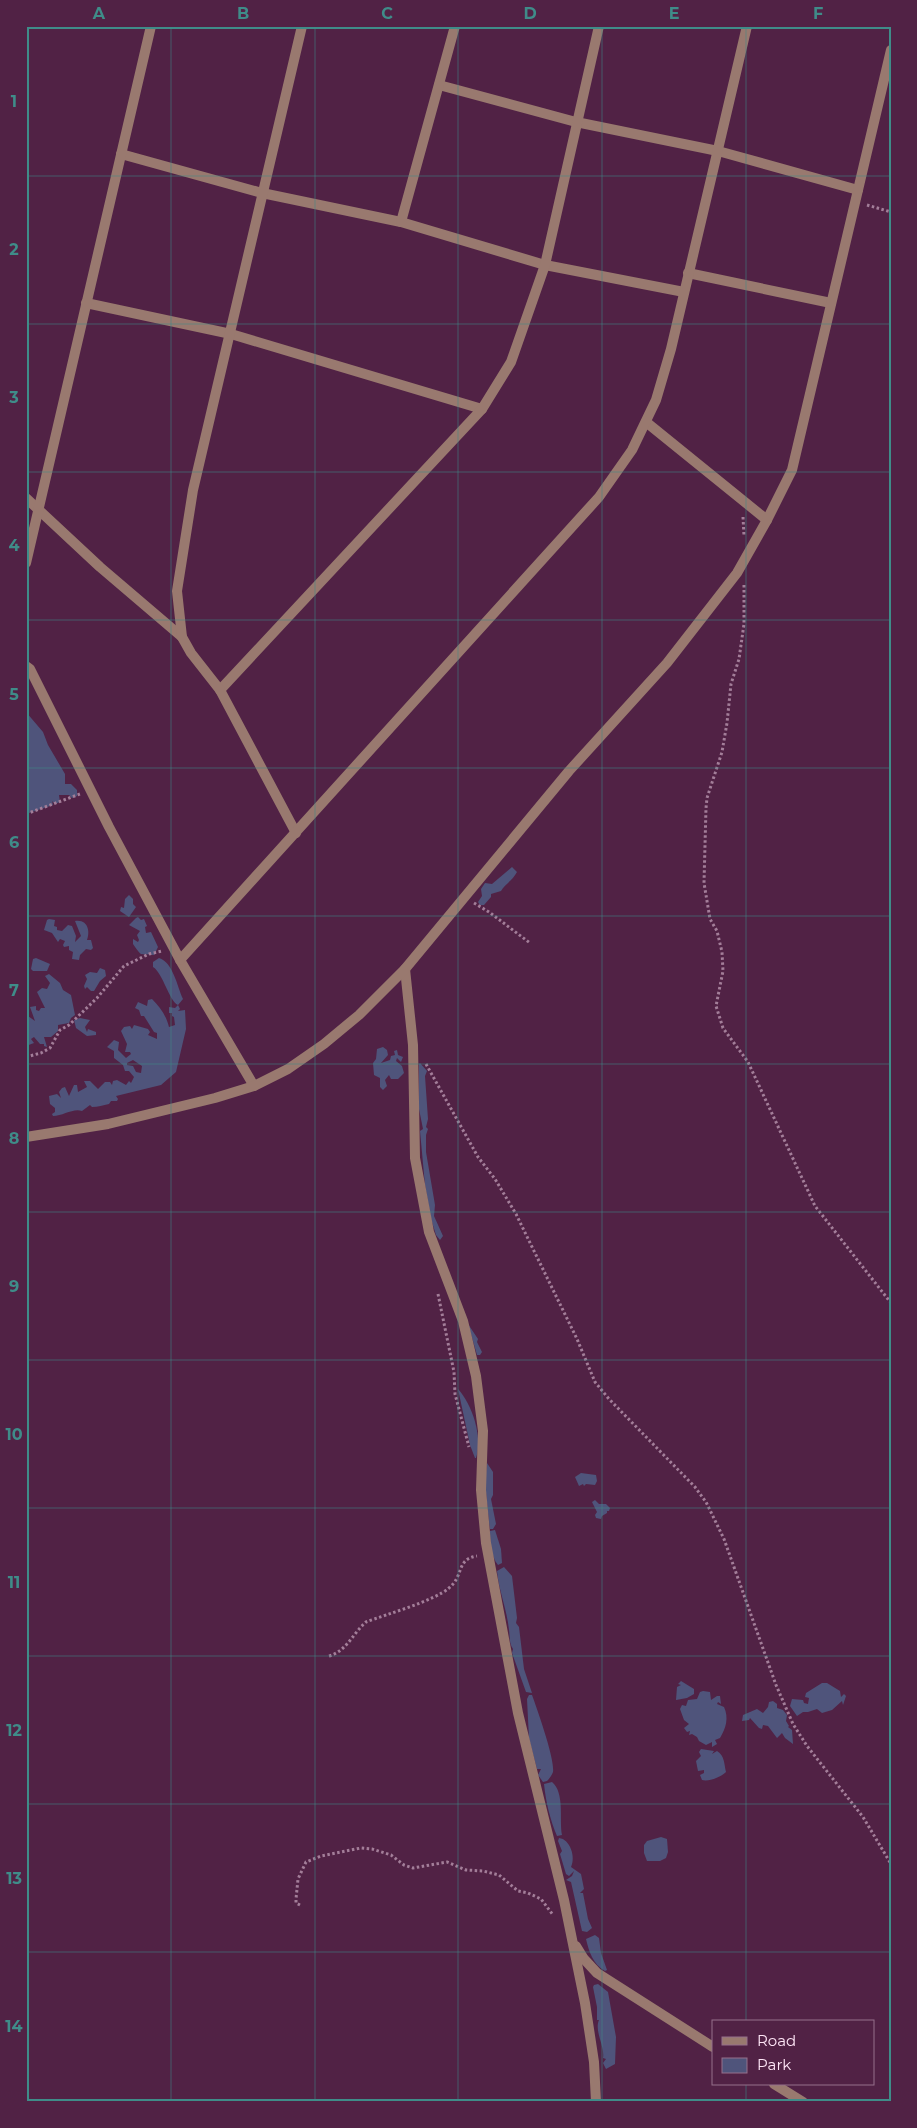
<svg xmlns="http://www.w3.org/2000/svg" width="917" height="2128" font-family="Montserrat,sans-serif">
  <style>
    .green { fill: #4f547b; fill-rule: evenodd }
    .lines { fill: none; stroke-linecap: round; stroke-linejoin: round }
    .path { stroke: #a37e99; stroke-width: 3; stroke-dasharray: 2.5 2.5; stroke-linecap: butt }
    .minor { stroke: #99796f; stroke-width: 10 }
    .grid { fill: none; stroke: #3f8c89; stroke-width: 1; stroke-opacity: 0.55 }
    .neatline { fill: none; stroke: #3f8c89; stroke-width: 2 }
    .grid-label { font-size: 16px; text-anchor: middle; font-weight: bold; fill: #3f8c89 }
  </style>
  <rect width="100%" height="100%" fill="#512245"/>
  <g class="green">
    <path d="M26,712L43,732L48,745L65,774V784H71L77,790V796L72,798L69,795H59L60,802L55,804L52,801L53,805L26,814Z"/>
    <path d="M512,867L517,872C513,880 505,884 501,891L491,894V897L484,905H480L478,902L482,896L481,889L485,883L492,884Z"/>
    <path d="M129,895L133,899V904L136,907L129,917L120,911L121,907L124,908L125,899Z"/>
    <path d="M138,917L141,920L144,919L147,926L145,927L146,933L151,932L158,947L154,955C138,953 143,958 133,944V939L138,942L139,940L137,935L140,931L129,925L136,918Z"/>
    <path d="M49,919L55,920L54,926L57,927V930L62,931L68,925L72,926L76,936L75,942L81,936L75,921C89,919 90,933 87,940H91L93,948L91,950L86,949L80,955L79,960L72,959L73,952L69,950V946L64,947L63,945L65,941L60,939L58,942L52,933L44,930L47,920Z"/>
    <path d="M36,958L50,964L47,971H33L31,969L33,959Z"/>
    <path d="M159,958C173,962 177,986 183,999L178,1005L180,1009L178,1011L185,1010L186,1029L176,1072L161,1085L116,1096L118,1099L117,1101H111L109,1104C103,1105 98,1107 92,1107L90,1105L82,1111C73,1108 63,1116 53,1116L52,1114L55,1112V1108L50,1104L49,1096L57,1094L61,1098L59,1092L62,1088L65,1087L69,1096L74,1085H77L78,1092L87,1087L84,1081H90L98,1089L105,1082H110L112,1085L113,1081L117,1080L126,1085L129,1081L131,1083L134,1077L129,1071H125L123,1065L114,1058V1051L107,1047L114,1040L119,1042L118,1050L126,1058L131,1054L130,1052H125L127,1044L121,1031L124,1027L130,1026L132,1029L134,1025L148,1029L150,1032L148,1035L157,1039V1033L154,1032L144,1016H141L139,1010L135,1008L138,1002L147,1006L148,1000L152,999C160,1007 166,1015 169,1027L175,1025L174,1017L172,1016V1013H169V1007L175,1008L178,1005C169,1001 163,973 153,967V962ZM133,1060L142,1066L141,1073L136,1072L133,1066L127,1065V1063Z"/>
    <path d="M100,968L105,970L106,976L100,981L94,991H91L87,987L85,989L84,986L87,979L85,975L90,972L97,973Z"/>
    <path d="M49,974L60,983L63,990L71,995L75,1015L71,1018L69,1023L58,1025V1031L51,1037H44L47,1047L44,1046V1044H40L34,1037L31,1039L34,1043L26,1046V1010L28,1016L35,1021L30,1007L36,1006V1010L39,1011L41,1008H45L37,992L42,988L47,989L50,983L45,976Z"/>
    <path d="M80,1018L90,1020L85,1027L87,1032L88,1029L96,1032V1035L87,1036L76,1028L74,1020Z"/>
    <path d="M383,1047L387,1050L388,1055L381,1063L390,1060L391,1056L395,1055L394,1051L397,1050L398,1055L403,1057L401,1062L397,1058L396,1061L402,1066L404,1073L398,1079H391L389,1075L385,1080L387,1086L383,1090L380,1087V1078L374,1075L373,1063L376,1059L377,1049Z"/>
    <path d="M420,1063L427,1071L425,1076L428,1119L426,1127L428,1129L426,1135V1152L435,1205L434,1216L443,1236L440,1240L436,1235L431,1219L425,1185L420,1131L423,1129L419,1109V1064Z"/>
    <path d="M468,1324L478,1339L477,1342L482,1352L480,1355H477Z"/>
    <path d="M458,1389C472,1404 483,1437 476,1458H475L470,1445Z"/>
    <path d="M487,1463L493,1472V1495L491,1499L496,1524L493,1529H490L489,1522L485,1483Z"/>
    <path d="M581,1473L596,1475L597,1481L595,1485L586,1484L584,1486L583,1484L579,1486L575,1477Z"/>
    <path d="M595,1500L599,1504H606L610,1508L609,1511H607V1513L602,1516L601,1519L596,1518L595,1515L597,1512L592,1502Z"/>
    <path d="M495,1530L501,1549L502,1563L498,1565C491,1557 490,1542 490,1531Z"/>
    <path d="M504,1567L512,1576L517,1618L516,1623L519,1627L524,1669L532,1693L526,1692L512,1653L513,1649C509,1643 510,1637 509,1630C507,1609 499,1592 497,1571Z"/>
    <path d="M681,1681L694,1689V1694L687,1698L676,1700L677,1687L681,1685L678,1684Z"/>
    <path d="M822,1683H827L840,1691L841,1697L844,1694L846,1696L843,1705L842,1701L832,1710L822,1713L817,1709L808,1712H803L797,1716L790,1706L792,1699L803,1700L804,1703L808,1704L809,1698L805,1697L806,1693Z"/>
    <path d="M703,1691L710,1692L711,1700L717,1696H720L721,1704L718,1702L717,1704L724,1707C729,1718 726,1728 720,1738L715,1740L717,1744L712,1747V1742L706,1745L699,1741L697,1737L692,1734L689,1735L690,1731L687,1732L684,1728L689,1724L684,1720L680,1709L682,1705L686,1706L688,1700L697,1699L700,1692Z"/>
    <path d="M529,1695H532C537,1709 555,1759 553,1772C552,1775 549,1779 547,1781L543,1782L538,1775L541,1769H537L529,1739L527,1699Z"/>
    <path d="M773,1701L777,1704V1708L783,1710L787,1715L786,1721L789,1726L788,1727L792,1730L793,1744L785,1738L782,1733L777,1738L768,1726L763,1725L762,1729L759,1728L750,1718L749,1720L742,1721L743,1715L757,1709L763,1713L768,1707L769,1702Z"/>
    <path d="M701,1749L714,1751L712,1754L717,1751C725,1756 724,1764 726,1772C721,1777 709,1782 702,1780L700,1775L704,1773V1770L698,1771L696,1761L701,1756L699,1752Z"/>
    <path d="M552,1782C565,1793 559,1819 562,1835L557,1836C550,1819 546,1803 544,1784Z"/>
    <path d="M661,1837L667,1839L668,1852L666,1858L660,1861H647L644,1853V1845L647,1841Z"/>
    <path d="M559,1838C570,1839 576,1857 571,1867L581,1874L584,1889L580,1893H583L588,1919L592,1928L587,1932L582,1931L571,1882L566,1880L572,1876L574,1871L569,1876L566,1874L560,1854L562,1851L558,1841Z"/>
    <path d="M595,1935L599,1938L601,1953L607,1970L605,1971C593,1964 589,1952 586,1939Z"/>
    <path d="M598,1984L608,1992L616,2037L615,2064L606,2069L603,2063L606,2059L603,2058C605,2046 594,2031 599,2020H597V2007L593,1987L594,1985Z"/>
  </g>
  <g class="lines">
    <g class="path">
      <path d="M867,205L891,212"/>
      <path d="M743,517L744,536"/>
      <path d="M744,585V624L739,659L731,684L727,723L722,752L707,798L706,808L704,883L710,919L717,931L722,952L723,971L716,1006L723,1028L748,1062L815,1206L891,1303"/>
      <path d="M26,814L80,794"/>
      <path d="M474,903L489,912L530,943"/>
      <path d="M26,1057L41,1053L50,1048L60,1030L69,1025L97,998L124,966L149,954L162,951"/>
      <path d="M426,1064L478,1157L495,1179L516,1214L577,1339L595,1382L609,1399L695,1487L706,1502L724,1539L776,1685L793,1724L807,1746L863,1817L891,1864"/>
      <path d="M438,1294L454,1372L455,1394L469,1447"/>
      <path d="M329,1656C347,1651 353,1633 366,1622C387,1614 434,1601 449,1588C464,1576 456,1559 477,1556"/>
      <path d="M300,1905L296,1903V1899L298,1879L306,1862L321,1856L361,1848L372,1849L391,1855L404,1865L413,1868L447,1862L466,1870L483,1871L499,1875L518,1891L528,1893L541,1899L553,1915"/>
    </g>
    <g class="minor">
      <path d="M439,85L576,122L718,151L858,190"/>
      <path d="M121,154L262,193L401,222L545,265L684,292"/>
      <path d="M401,222L455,26"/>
      <path d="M688,273L831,303"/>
      <path d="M86,303L231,334L482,409"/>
      <path d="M646,422L767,520"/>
      <path d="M26,498L100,567L182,637"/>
      <path d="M26,563L151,26"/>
      <path d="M26,666L30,669L109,827L180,960L254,1086"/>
      <path d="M220,690L482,409L511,362L545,265L599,26"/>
      <path d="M296,833L220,690L191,653L182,637L177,591L193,490L302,26"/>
      <path d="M180,960L599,497L632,450L656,400L671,349L747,26"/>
      <path d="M405,969L413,1045L415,1158L429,1232L463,1321L476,1376L483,1431L481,1490L486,1543L518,1713L564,1900L585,2003L594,2062L596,2102"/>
      <path d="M26,1137L108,1124L215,1098L254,1086L288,1069L324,1044L359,1015L405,969L569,771L667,663L737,573L767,520L792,470L891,50"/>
      <path d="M576,1946L584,1959L597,1973L713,2047"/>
      <path d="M774,2084L803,2102"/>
    </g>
  </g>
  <path class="grid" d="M171,26V2102M315,26V2102M458,26V2102M602,26V2102M746,26V2022M26,176H891M26,324H891M26,472H891M26,620H891M26,768H891M26,916H891M26,1064H891M26,1212H891M26,1360H891M26,1508H891M26,1656H891M26,1804H891M26,1952H891M746,2084V2102"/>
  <rect width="917" height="2128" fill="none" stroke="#512245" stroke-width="55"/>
  <rect x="712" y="2020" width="162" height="65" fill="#512245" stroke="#96708c"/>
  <rect x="722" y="2037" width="25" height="8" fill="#99796f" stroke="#96708c"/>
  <text x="757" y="2046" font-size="15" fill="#fee5f6">Road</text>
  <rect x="722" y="2058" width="25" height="15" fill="#4f547b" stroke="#96708c"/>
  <text x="757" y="2070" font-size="15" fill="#fee5f6">Park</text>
  <rect x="28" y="28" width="862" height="2072" class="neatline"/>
  <g class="grid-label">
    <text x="99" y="19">A</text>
    <text x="243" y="19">B</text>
    <text x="387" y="19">C</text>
    <text x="530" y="19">D</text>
    <text x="674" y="19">E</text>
    <text x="818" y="19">F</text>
    <text x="14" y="107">1</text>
    <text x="14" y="255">2</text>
    <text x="14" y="403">3</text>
    <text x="14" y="551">4</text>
    <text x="14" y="700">5</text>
    <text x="14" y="848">6</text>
    <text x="14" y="996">7</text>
    <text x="14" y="1144">8</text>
    <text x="14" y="1292">9</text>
    <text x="14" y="1440">10</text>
    <text x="14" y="1588">11</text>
    <text x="14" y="1736">12</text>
    <text x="14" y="1884">13</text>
    <text x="14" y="2032">14</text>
  </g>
</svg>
